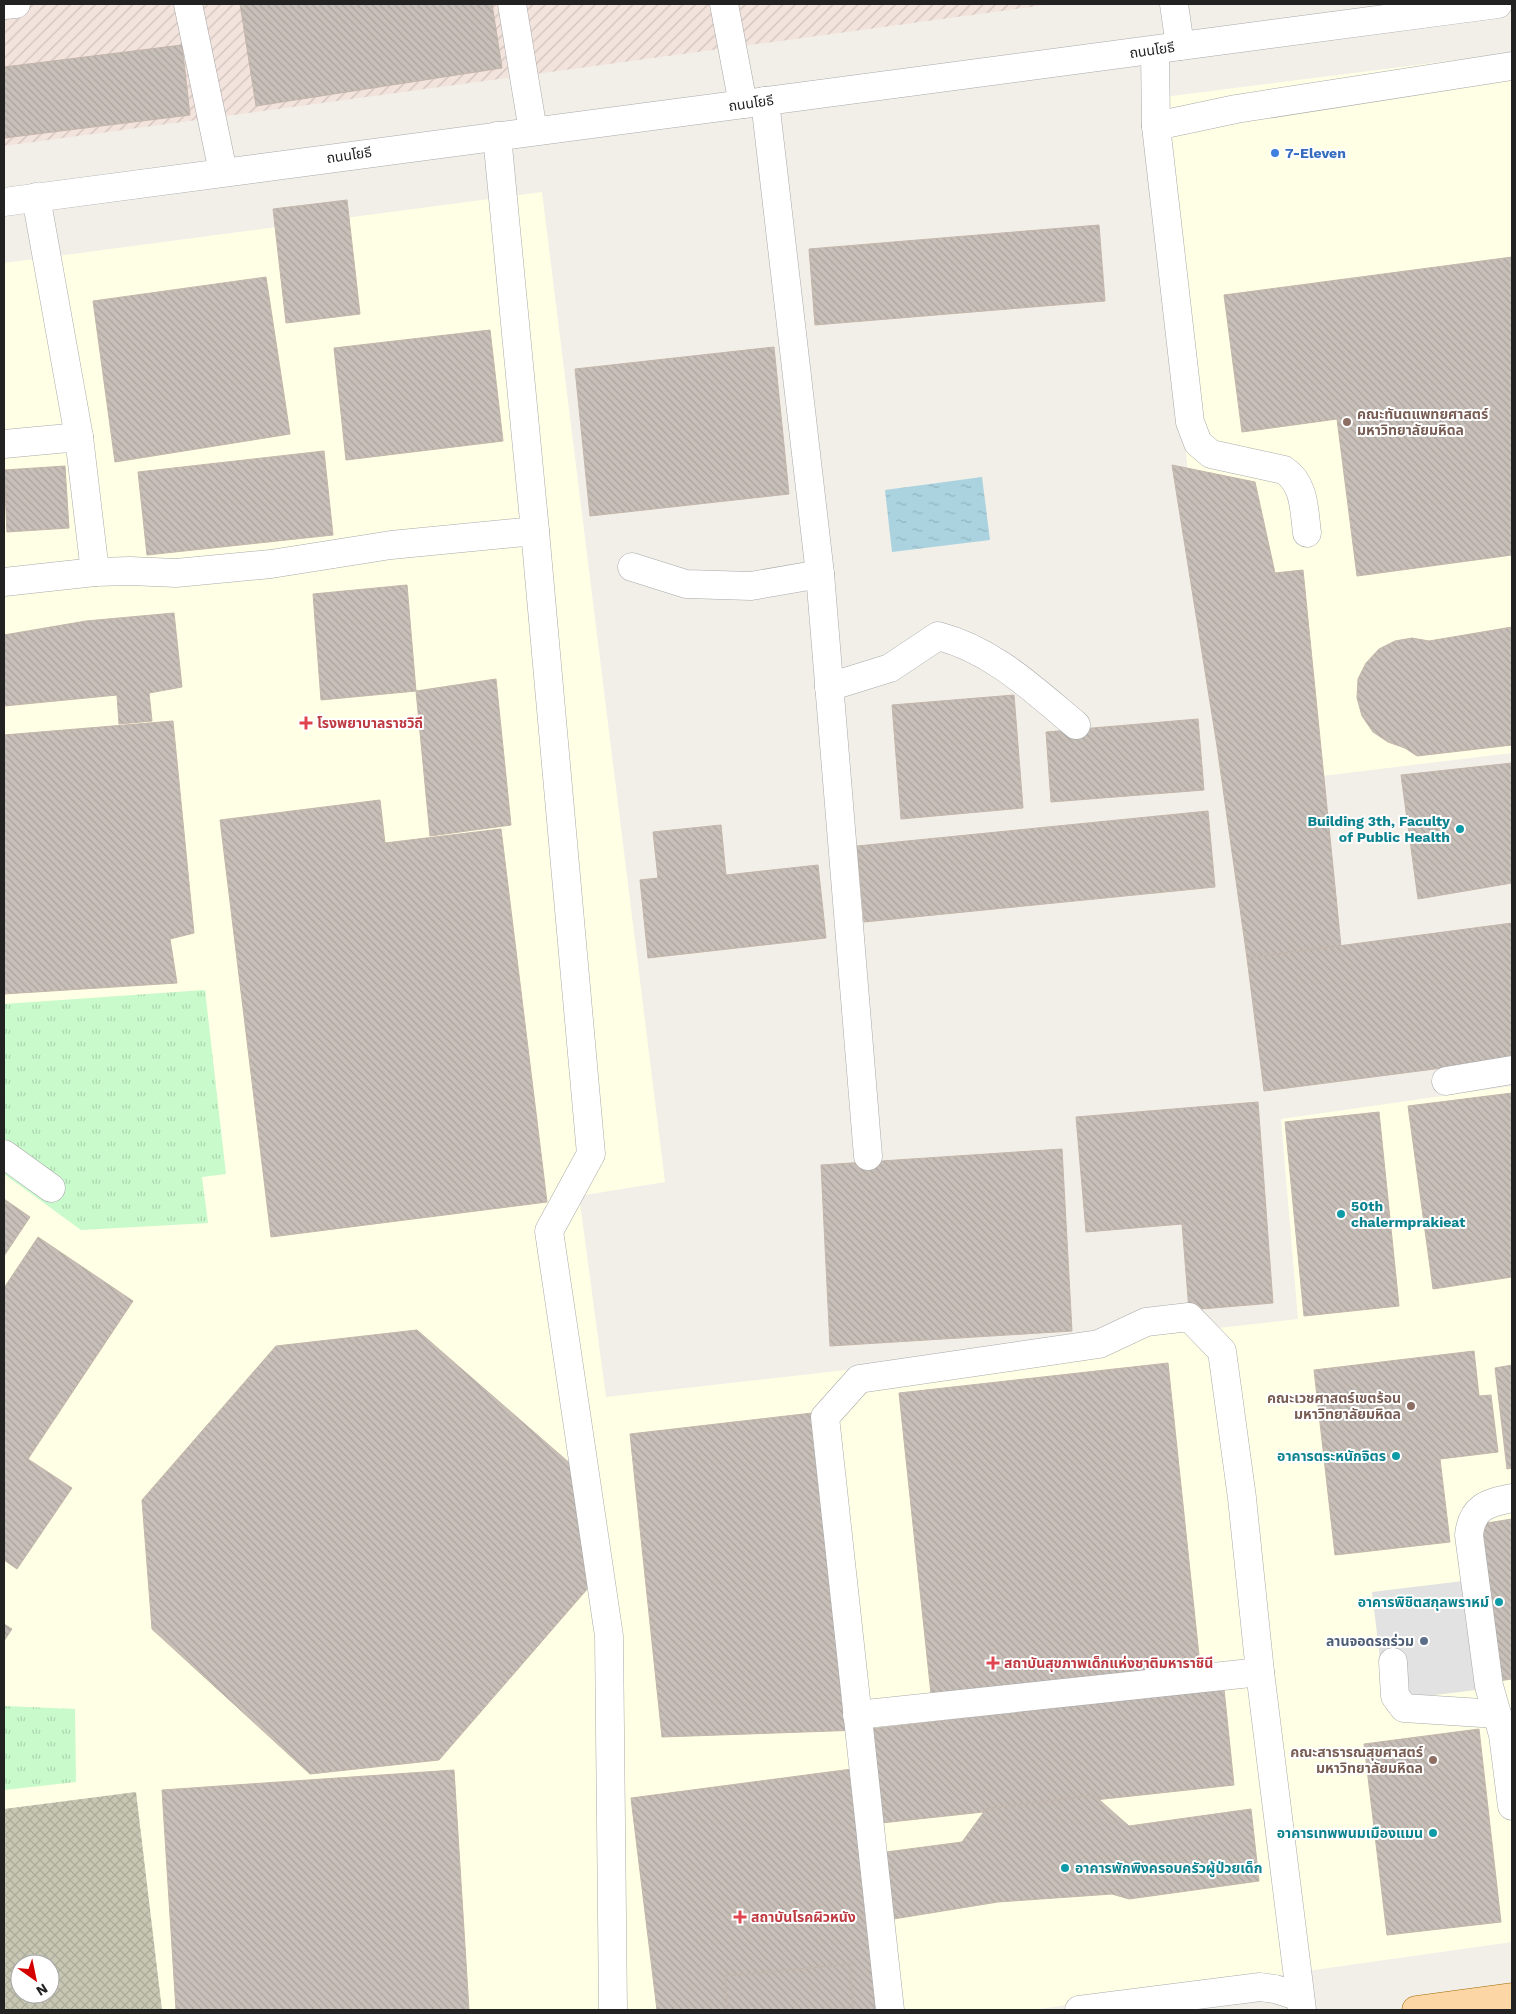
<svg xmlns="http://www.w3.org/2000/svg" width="1516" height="2014" font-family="'Work Sans','Noto Sans Thai',sans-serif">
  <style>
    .education { fill: #ffffe5; fill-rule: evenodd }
    .military { fill: url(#military-furrows) }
    .construction { fill: url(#construction-cross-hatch); fill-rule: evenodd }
    .park { fill: url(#park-tufts) }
    .parking { fill: #e2e2e2 }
    .water { fill: url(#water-ripples) }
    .building { fill: url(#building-back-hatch); stroke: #c4b6ab }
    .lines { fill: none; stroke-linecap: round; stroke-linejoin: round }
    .minor-casing { stroke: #a9a9a9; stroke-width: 29 }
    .major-casing { stroke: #a06b00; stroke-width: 29 }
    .minor { stroke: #fff; stroke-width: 28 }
    .major { stroke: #fcd6a4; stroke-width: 28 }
    .shop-dot { fill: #3f7fe0; stroke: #fff; stroke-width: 2 }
    .education-dot { fill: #8d6e63; stroke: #fff; stroke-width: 2 }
    .health-dot { fill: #e0444e; stroke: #fff; stroke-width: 2 }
    .culture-dot { fill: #0f9aa8; stroke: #fff; stroke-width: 2 }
    .service-dot { fill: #5c6f8a; stroke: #fff; stroke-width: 2 }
    .labels { text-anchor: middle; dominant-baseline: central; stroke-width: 4; stroke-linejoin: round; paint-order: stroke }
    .street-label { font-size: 14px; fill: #222; stroke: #fff }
    .shop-label { font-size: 14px; font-weight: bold; fill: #366cbe; stroke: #fff; text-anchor: start }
    .education-label { font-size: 14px; font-weight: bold; fill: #785e54; stroke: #fff; text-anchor: end }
    .health-label { font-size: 14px; font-weight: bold; fill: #be3a42; stroke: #fff; text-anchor: start }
    .culture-label { font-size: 14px; font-weight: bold; fill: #0d838f; stroke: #fff; text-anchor: end }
    .service-label { font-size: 14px; font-weight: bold; fill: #4e5e75; stroke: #fff; text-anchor: end }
  </style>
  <defs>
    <pattern id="military-furrows" width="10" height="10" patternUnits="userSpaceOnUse" patternTransform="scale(1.25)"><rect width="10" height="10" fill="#f3e3dd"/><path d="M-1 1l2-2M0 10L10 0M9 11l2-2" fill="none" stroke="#d0c2bd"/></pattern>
    <pattern id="construction-cross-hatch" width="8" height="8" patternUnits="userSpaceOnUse" patternTransform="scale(1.25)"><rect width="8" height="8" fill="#c7c7b4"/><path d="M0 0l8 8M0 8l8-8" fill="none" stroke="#abab9a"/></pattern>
    <pattern id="park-tufts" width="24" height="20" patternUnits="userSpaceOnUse" patternTransform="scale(1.25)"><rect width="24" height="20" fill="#c8facc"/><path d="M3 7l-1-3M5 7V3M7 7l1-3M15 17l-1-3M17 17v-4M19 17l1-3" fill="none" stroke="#acd6af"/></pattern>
    <pattern id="water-ripples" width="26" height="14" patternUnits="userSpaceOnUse" patternTransform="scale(1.25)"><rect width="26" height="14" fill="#aad3df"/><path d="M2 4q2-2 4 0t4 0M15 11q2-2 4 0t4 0" fill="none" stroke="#92b5bf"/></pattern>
    <pattern id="building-back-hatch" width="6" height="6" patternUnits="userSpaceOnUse" patternTransform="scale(1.25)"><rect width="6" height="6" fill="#c7bfb8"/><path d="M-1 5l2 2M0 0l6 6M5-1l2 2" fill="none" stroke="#aba49e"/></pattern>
  </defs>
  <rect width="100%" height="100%" fill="#f2efe9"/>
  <g class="education">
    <path d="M1512,53V753L1222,788L1148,99Z"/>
    <path d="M542,192L665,1182L579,1196L606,1397L1298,1319L1281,1119L1512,1086V1942L1032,2010H4V263ZM20,1964H50V1994H20Z"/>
  </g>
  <path class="military" d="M4,4H1053L4,146Z"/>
  <path class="construction" d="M136,1792L162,2010H4V1809ZM20,1964H50V1994H20Z"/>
  <g class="park">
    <path d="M205,990L226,1174L202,1177L208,1223L81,1230L4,1174V1004Z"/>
    <path d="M4,1706L75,1709L76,1782L4,1790Z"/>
  </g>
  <path class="parking" d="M1463,1581L1476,1690L1385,1701L1372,1592Z"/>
  <path class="water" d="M982,477L990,540L892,552L885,490Z"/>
  <g class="building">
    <path d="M240,4H492L502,68L256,106Z"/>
    <path d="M182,45L190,115L4,138V67Z"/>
    <path d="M347,200L360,314L286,323L273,209Z"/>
    <path d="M1099,225L1105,301L815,325L809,249Z"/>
    <path d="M1512,257V555L1357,576L1337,419L1242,432L1224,295Z"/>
    <path d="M266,277L290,434L115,462L93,301Z"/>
    <path d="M490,330L503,441L346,460L334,348Z"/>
    <path d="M774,347L789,494L590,516L575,369Z"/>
    <path d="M324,451L333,535L147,555L138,472Z"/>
    <path d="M1172,465L1255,482L1275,573L1303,570L1341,946L1247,958L1217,746Z"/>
    <path d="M65,466L69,528L7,532L4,470Z"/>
    <path d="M407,585L416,691L321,700L313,594Z"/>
    <path d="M174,613L182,687L149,693L152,721L119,724L117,695L4,706V635L86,621Z"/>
    <path d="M1512,627V745L1417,756L1405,748L1388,742L1373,732L1362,716L1357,698L1358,679L1366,663L1379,649L1395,641L1412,638L1429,641Z"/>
    <path d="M496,679L511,825L430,836L416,691Z"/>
    <path d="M1014,695L1023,808L901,819L892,705Z"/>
    <path d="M1198,719L1204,790L1051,802L1046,732Z"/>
    <path d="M173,721L194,933L170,939L177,983L4,994V735Z"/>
    <path d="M1512,763V883L1418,899L1401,775Z"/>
    <path d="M380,800L385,843L501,829L547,1202L271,1237L220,820Z"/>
    <path d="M1208,811L1215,887L864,922L857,846Z"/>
    <path d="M721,825L726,875L818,865L826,938L648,958L640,880L658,878L653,832Z"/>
    <path d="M1512,923V1059L1264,1091L1247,958Z"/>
    <path d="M1512,1093V1277L1433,1289L1408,1106Z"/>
    <path d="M1258,1102L1273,1303L1189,1310L1182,1224L1086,1232L1076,1117Z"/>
    <path d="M1379,1112L1399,1306L1304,1316L1285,1122Z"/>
    <path d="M1062,1149L1072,1331L830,1346L821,1165Z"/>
    <path d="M4,1199L30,1217L4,1256Z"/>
    <path d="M38,1237L133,1301L28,1459L72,1488L17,1569L4,1560V1288Z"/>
    <path d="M417,1330L573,1466L589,1587L439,1760L310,1774L152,1629L142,1500L276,1346Z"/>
    <path d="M1474,1351L1479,1396L1491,1395L1498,1452L1440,1459L1450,1542L1335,1555L1314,1370Z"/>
    <path d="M1168,1363L1200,1665L931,1694L899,1393Z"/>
    <path d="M1512,1365V1468L1507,1469L1495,1368Z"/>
    <path d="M821,1412L861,1730L662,1737L630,1434Z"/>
    <path d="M1512,1519V1679L1498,1681L1474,1525Z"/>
    <path d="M4,1624L12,1629L4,1641Z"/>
    <path d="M1224,1689L1234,1785L872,1824L861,1730Z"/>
    <path d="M1479,1729L1501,1922L1387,1935L1364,1744Z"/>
    <path d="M852,1769L882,2010H657L631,1798Z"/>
    <path d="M454,1770L469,2010H176L162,1790Z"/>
    <path d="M1094,1795L1129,1826L1251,1809L1259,1881L1129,1899L1112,1894L998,1902L881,1921L871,1854L962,1842L986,1809Z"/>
    <path d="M850,1964L853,2007L823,2010H728L725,1976Z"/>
  </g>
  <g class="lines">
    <defs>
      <g id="minor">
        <path d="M188,4L223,172"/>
        <path d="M512,4L533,131"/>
        <path d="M724,4L743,104"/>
        <path d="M1174,4L1180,46"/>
        <path d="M4,5L16,4"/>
        <path d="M1155,50L1156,126L1190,422L1198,443L1211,454L1284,470C1305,484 1304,510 1307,533"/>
        <path d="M765,101L820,574L868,1156"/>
        <path d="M1156,126L1236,109L1512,66"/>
        <path d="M497,136L535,531L591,1154L549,1231L609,1636L613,2010"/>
        <path d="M36,197L79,437"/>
        <path d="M4,202L1498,4"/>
        <path d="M4,444L79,437L95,572L130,571L176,573L271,564L391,545L535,531"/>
        <path d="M632,567L686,584L751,586L820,574"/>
        <path d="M4,582L95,572"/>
        <path d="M829,687L890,668L938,636C993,650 1034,690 1076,725"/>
        <path d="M1446,1081L1512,1070"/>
        <path d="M4,1154L51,1188"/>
        <path d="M1512,1498C1487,1503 1472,1507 1469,1535L1489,1686L1503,1735L1512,1806"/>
        <path d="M1393,1662L1395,1696L1404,1708L1497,1714"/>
        <path d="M857,1715L1260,1672"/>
        <path d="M890,2010L825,1417L859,1379L1099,1344L1146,1322L1189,1317L1222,1351L1242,1498L1260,1672L1302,2010"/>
        <path d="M1079,2010L1260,1987L1275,1989L1300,1997"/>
      </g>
      <path id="major" d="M1416,2010L1512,1997"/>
    </defs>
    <use href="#minor" class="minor-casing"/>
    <use href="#major" class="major-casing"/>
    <use href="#minor" class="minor"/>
    <use href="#major" class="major"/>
  </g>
  <circle class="shop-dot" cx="1275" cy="153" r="5"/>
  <g class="education-dot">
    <circle cx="1347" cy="422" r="5"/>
    <circle cx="1411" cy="1406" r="5"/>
    <circle cx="1433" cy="1760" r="5"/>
  </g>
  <g class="health-dot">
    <path d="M303.5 715.5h5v5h5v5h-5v5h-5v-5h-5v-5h5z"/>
    <path d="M990.5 1655.5h5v5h5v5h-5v5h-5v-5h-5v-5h5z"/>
    <path d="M737.5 1909.5h5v5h5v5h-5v5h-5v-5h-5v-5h5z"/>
  </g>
  <g class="culture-dot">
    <circle cx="1460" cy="829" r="5"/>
    <circle cx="1341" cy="1214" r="5"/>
    <circle cx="1396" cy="1456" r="5"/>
    <circle cx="1499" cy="1602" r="5"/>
    <circle cx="1433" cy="1833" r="5"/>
    <circle cx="1065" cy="1868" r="5"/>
  </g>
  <circle class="service-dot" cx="1424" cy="1641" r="5"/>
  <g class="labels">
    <g class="street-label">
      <text transform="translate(1152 50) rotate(-8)">ถนนโยธี</text>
      <text transform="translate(751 103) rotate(-8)">ถนนโยธี</text>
      <text transform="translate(349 155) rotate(-8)">ถนนโยธี</text>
    </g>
    <g class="shop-label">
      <text x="1285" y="153">7-Eleven</text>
    </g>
    <g class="education-label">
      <text x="1357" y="414" text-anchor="start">คณะทันตแพทยศาสตร์<tspan x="1357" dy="16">มหาวิทยาลัยมหิดล</tspan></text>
      <text x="1401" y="1398">คณะเวชศาสตร์เขตร้อน<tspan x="1401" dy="16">มหาวิทยาลัยมหิดล</tspan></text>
      <text x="1423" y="1752">คณะสาธารณสุขศาสตร์<tspan x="1423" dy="16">มหาวิทยาลัยมหิดล</tspan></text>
    </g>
    <g class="health-label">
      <text x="317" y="723">โรงพยาบาลราชวิถี</text>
      <text x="1004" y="1663">สถาบันสุขภาพเด็กแห่งชาติมหาราชินี</text>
      <text x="751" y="1917">สถาบันโรคผิวหนัง</text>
    </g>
    <g class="culture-label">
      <text x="1450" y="821">Building 3th, Faculty<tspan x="1450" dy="16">of Public Health</tspan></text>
      <text x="1351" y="1206" text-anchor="start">50th<tspan x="1351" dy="16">chalermprakieat</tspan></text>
      <text x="1386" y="1456">อาคารตระหนักจิตร</text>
      <text x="1489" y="1602">อาคารพิชิตสกุลพราหม์</text>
      <text x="1423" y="1833">อาคารเทพพนมเมืองแมน</text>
      <text x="1075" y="1868" text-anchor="start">อาคารพักพิงครอบครัวผู้ป่วยเด็ก</text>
    </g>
    <g class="service-label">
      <text x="1414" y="1641">ลานจอดรถร่วม</text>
    </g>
  </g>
  <rect width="1516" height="2014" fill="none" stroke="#222222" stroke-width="10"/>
  <g transform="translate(35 1979) rotate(147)"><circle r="24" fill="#ffffff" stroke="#a7a7a7"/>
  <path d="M0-4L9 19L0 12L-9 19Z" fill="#d40000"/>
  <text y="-8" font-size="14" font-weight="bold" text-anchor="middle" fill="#222222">N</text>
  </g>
</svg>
